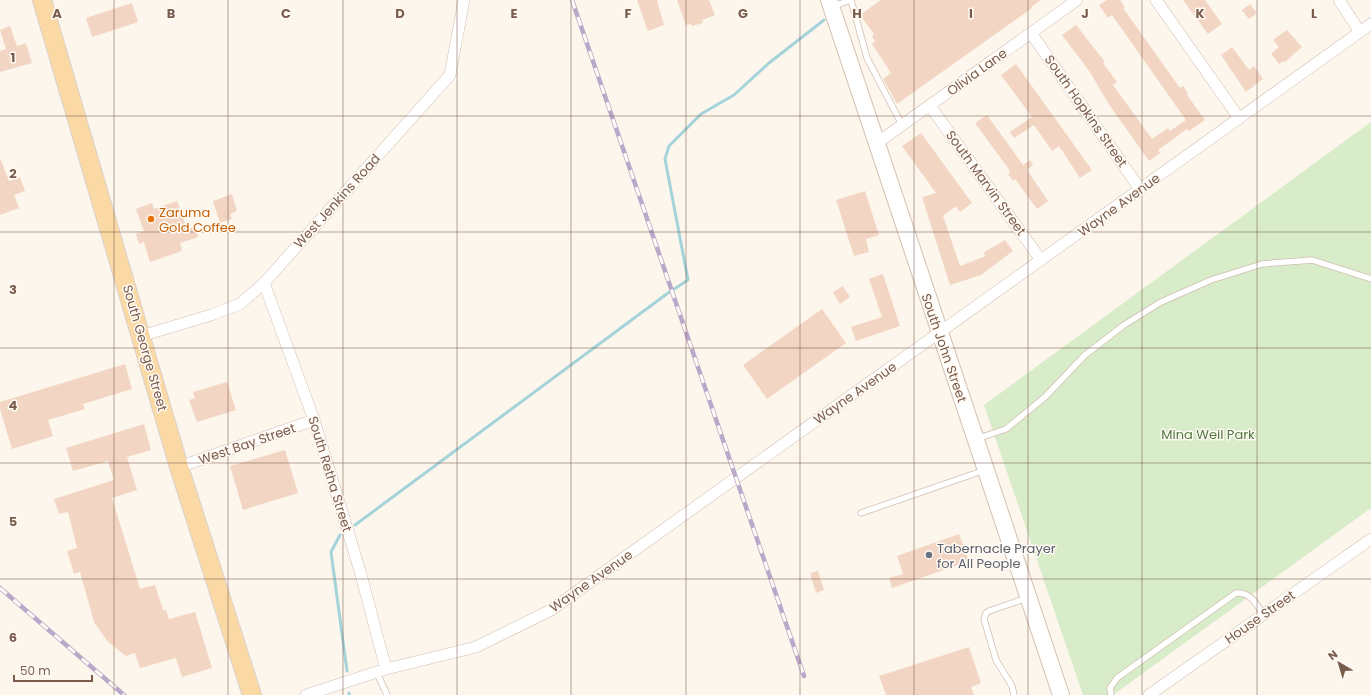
<svg xmlns="http://www.w3.org/2000/svg" width="1371" height="695" font-family="Poppins,sans-serif">
  <style>
    .green { fill: #d8ecc9 }
    .lines { fill: none; stroke-linecap: round; stroke-linejoin: round }
    .stream { stroke: #a5d3da; stroke-width: 3 }
    .building { fill: #f3d5c3 }
    .lane-casing { stroke: #d1beb0; stroke-width: 7 }
    .street-casing { stroke: #d1beb0; stroke-width: 12 }
    .secondary-casing { stroke: #d6c0b0; stroke-width: 18 }
    .primary-casing { stroke: #dad1cd; stroke-width: 20 }
    .lane { stroke: #fff; stroke-width: 5.5 }
    .street { stroke: #fff; stroke-width: 11 }
    .secondary { stroke: #fff; stroke-width: 16 }
    .primary { stroke: #fbd9a5; stroke-width: 18 }
    .rail-casing { stroke: #b9a8c9; stroke-width: 4.5 }
    .rail { stroke: #fffaf3; stroke-width: 3; stroke-dasharray: 9; stroke-linecap: butt }
    .grid { fill: none; stroke: #7a5c4d; stroke-width: 1; stroke-opacity: 0.55 }
    .food-dot { fill: #e8710a; stroke: #fffaf3; stroke-width: 1.5 }
    .worship-dot { fill: #6b7280; stroke: #fffaf3; stroke-width: 1.5 }
    .labels { text-anchor: middle; dominant-baseline: central; stroke-width: 3; stroke-linejoin: round; paint-order: stroke }
    .street-label { font-size: 13px; fill: #7a5c4d; stroke: #fffaf3 }
    .food-label { font-size: 13px; fill: #c56008; stroke: #fffaf3; text-anchor: start }
    .park-label { font-size: 13px; fill: #537a41; stroke: #fffaf3 }
    .worship-label { font-size: 13px; fill: #5b616d; stroke: #fffaf3; text-anchor: start }
    .grid-label { font-size: 13px; text-anchor: middle; font-weight: bold; fill: #7a5c4d; stroke: #fffaf3; stroke-width: 3; stroke-linejoin: round; paint-order: stroke }
  </style>
  <rect width="100%" height="100%" fill="#fdf6ec"/>
  <path class="green" d="M1371,122V508L1113,695H1083L984,405Z"/>
  <g class="lines">
    <g class="stream">
      <path d="M355,525L668,293L688,280L665,159L669,146L701,114L734,95L769,63L824,20"/>
      <path d="M340,535L331,552L347,671"/>
      <path d="M349,693V695"/>
    </g>
  </g>
  <g class="building">
    <path d="M637,0H657L664,25L648,31Z"/>
    <path d="M677,0H709L715,15L702,20L703,23L692,26L691,24L686,25Z"/>
    <path d="M881,0H1041L1031,7L1032,8L897,104L883,79L891,73L872,44L875,41L872,36L874,34L860,15Z"/>
    <path d="M1107,0H1120L1125,7L1123,8L1180,88L1183,86L1188,93L1187,95L1205,120L1189,131L1187,129L1158,150L1160,153L1149,161L1108,103L1090,72L1062,35L1076,25L1105,62L1103,63L1117,82L1113,85L1152,139L1168,128L1170,131L1186,120L1112,15L1108,18L1099,5Z"/>
    <path d="M1183,0H1205L1222,24L1208,34Z"/>
    <path d="M132,3L138,22L92,37L86,18Z"/>
    <path d="M1250,4L1257,13L1249,19L1242,10Z"/>
    <path d="M10,26L17,46L26,43L32,63L0,72V51L6,49L0,30Z"/>
    <path d="M1287,30L1302,47L1285,62L1284,61L1279,64L1271,54L1279,47L1273,40Z"/>
    <path d="M1232,47L1249,70L1254,66L1263,79L1246,92L1221,55Z"/>
    <path d="M1016,64L1092,170L1080,178L1059,146L1052,151L1034,125L1014,138L1010,132L1032,117L1001,75Z"/>
    <path d="M987,115L1023,165L1030,160L1033,165L1027,170L1048,201L1037,209L1015,179L1013,181L1008,174L1010,173L1008,168L975,123Z"/>
    <path d="M921,133L972,203L960,212L956,206L943,216L960,266L986,256L983,253L1005,240L1013,251L981,275L950,285L922,197L936,193L902,146Z"/>
    <path d="M0,158L9,181L20,177L25,191L14,195L19,208L0,215Z"/>
    <path d="M865,191L879,235L866,239L869,252L854,256L836,200Z"/>
    <path d="M232,194L237,211L230,214L232,219L220,223L213,201Z"/>
    <path d="M177,201L187,229L195,227L198,237L180,243L182,251L150,262L144,242L139,244L136,234L144,231L136,209L152,203L154,209Z"/>
    <path d="M883,274L900,326L856,341L851,327L882,317L869,279Z"/>
    <path d="M843,286L850,297L840,304L833,292Z"/>
    <path d="M822,309L846,343L767,399L743,365Z"/>
    <path d="M125,364L132,389L83,404L85,409L48,420L53,436L12,449L0,409V402Z"/>
    <path d="M227,382L236,410L197,422L189,400L195,398L193,392Z"/>
    <path d="M144,424L151,450L127,457L137,490L112,498L140,589L155,585L163,610H166L169,619L195,612L212,668L182,677L176,658L140,668L135,653L126,656L108,642L94,622L80,572L74,574L67,551L77,548L68,512L59,514L54,499L114,480L108,461L73,471L66,448Z"/>
    <path d="M285,450L298,493L243,510L230,466Z"/>
    <path d="M959,534L969,561L892,588L889,578L903,574L897,556Z"/>
    <path d="M818,571L824,590L816,593L810,573Z"/>
    <path d="M969,647L981,683L971,687L974,695H886L879,676Z"/>
  </g>
  <g class="lines">
    <defs>
      <g id="lane">
        <path d="M851,0L867,58L902,125"/>
        <path d="M832,7L850,0"/>
        <path d="M976,439L1006,429L1045,397L1085,355L1124,325L1161,302L1211,280L1262,264L1312,260L1371,279"/>
        <path d="M861,513L985,470"/>
        <path d="M377,673L387,695"/>
        <path d="M1014,695L1012,686L996,660L984,619L986,613L989,611L1027,598"/>
        <path d="M1111,695L1110,688L1117,678L1236,593C1251,592 1256,604 1264,615"/>
      </g>
      <g id="street">
        <path d="M1156,0L1239,118"/>
        <path d="M1339,0L1360,32"/>
        <path d="M1031,33L1140,189"/>
        <path d="M930,106L1041,260"/>
        <path d="M877,143L1077,0"/>
        <path d="M264,283L314,420L360,571L386,669"/>
        <path d="M141,336L211,315L240,304L264,283L450,75L464,0"/>
        <path d="M179,467L314,420"/>
        <path d="M306,695L386,669L476,647L551,610L1371,24"/>
        <path d="M1149,695L1371,539"/>
      </g>
      <path id="secondary" d="M829,0L1061,695"/>
      <path id="primary" d="M42,0L179,467L252,695"/>
    </defs>
    <use href="#lane" class="lane-casing"/>
    <use href="#street" class="street-casing"/>
    <use href="#secondary" class="secondary-casing"/>
    <use href="#primary" class="primary-casing"/>
    <use href="#lane" class="lane"/>
    <use href="#street" class="street"/>
    <use href="#secondary" class="secondary"/>
    <use href="#primary" class="primary"/>
    <defs>
      <g id="rail">
        <path d="M572,0L804,676"/>
        <path d="M0,588L124,695"/>
      </g>
    </defs>
    <use href="#rail" class="rail-casing"/>
    <use href="#rail" class="rail"/>
  </g>
  <path class="grid" d="M114,0V695M228,0V695M343,0V695M457,0V695M571,0V695M686,0V695M800,0V695M914,0V695M1028,0V695M1142,0V695M1257,0V695M0,116H1371M0,232H1371M0,348H1371M0,463H1371M0,579H1371"/>
  <circle class="food-dot" cx="151" cy="219" r="4"/>
  <circle class="worship-dot" cx="929" cy="555" r="4"/>
  <g class="labels">
    <g class="street-label">
      <text transform="translate(977 72) rotate(-36)">Olivia Lane</text>
      <text transform="translate(1086 111) rotate(55)">South Hopkins Street</text>
      <text transform="translate(986 183) rotate(54)">South Marvin Street</text>
      <text transform="translate(337 201) rotate(-48)">West Jenkins Road</text>
      <text transform="translate(1119 205) rotate(-36)">Wayne Avenue</text>
      <text transform="translate(145 348) rotate(74)">South George Street</text>
      <text transform="translate(944 348) rotate(71)">South John Street</text>
      <text transform="translate(855 393) rotate(-35)">Wayne Avenue</text>
      <text transform="translate(247 444) rotate(-19)">West Bay Street</text>
      <text transform="translate(330 474) rotate(73)">South Retha Street</text>
      <text transform="translate(591 581) rotate(-35)">Wayne Avenue</text>
      <text transform="translate(1260 617) rotate(-35)">House Street</text>
    </g>
    <g class="food-label">
      <text x="159" y="212">Zaruma<tspan x="159" dy="15">Gold Coffee</tspan></text>
    </g>
    <g class="park-label">
      <text x="1208" y="434">Mina Weil Park</text>
    </g>
    <g class="worship-label">
      <text x="937" y="548">Tabernacle Prayer<tspan x="937" dy="15">for All People</tspan></text>
    </g>
  </g>
  <g class="grid-label">
    <text x="57" y="18">A</text>
    <text x="171" y="18">B</text>
    <text x="286" y="18">C</text>
    <text x="400" y="18">D</text>
    <text x="514" y="18">E</text>
    <text x="628" y="18">F</text>
    <text x="743" y="18">G</text>
    <text x="857" y="18">H</text>
    <text x="971" y="18">I</text>
    <text x="1085" y="18">J</text>
    <text x="1200" y="18">K</text>
    <text x="1314" y="18">L</text>
    <text x="13" y="62">1</text>
    <text x="13" y="178">2</text>
    <text x="13" y="294">3</text>
    <text x="13" y="410">4</text>
    <text x="13" y="526">5</text>
    <text x="13" y="642">6</text>
  </g>
  <g transform="translate(1339 663) rotate(322)" stroke="#fffaf3" stroke-width="3" paint-order="stroke">
  <path d="M0-3L7 15L0 10L-7 15Z" fill="#7a5c4d"/>
  <text y="-6" font-size="11" font-weight="bold" text-anchor="middle" fill="#7a5c4d">N</text>
  </g>
  <path d="M14 675v6h78v-6" fill="none" stroke="#7a5c4d" stroke-width="2"/>
  <text x="20" y="675" font-size="12" fill="#7a5c4d" stroke="#fffaf3" stroke-width="3" paint-order="stroke">50 m</text>
</svg>
